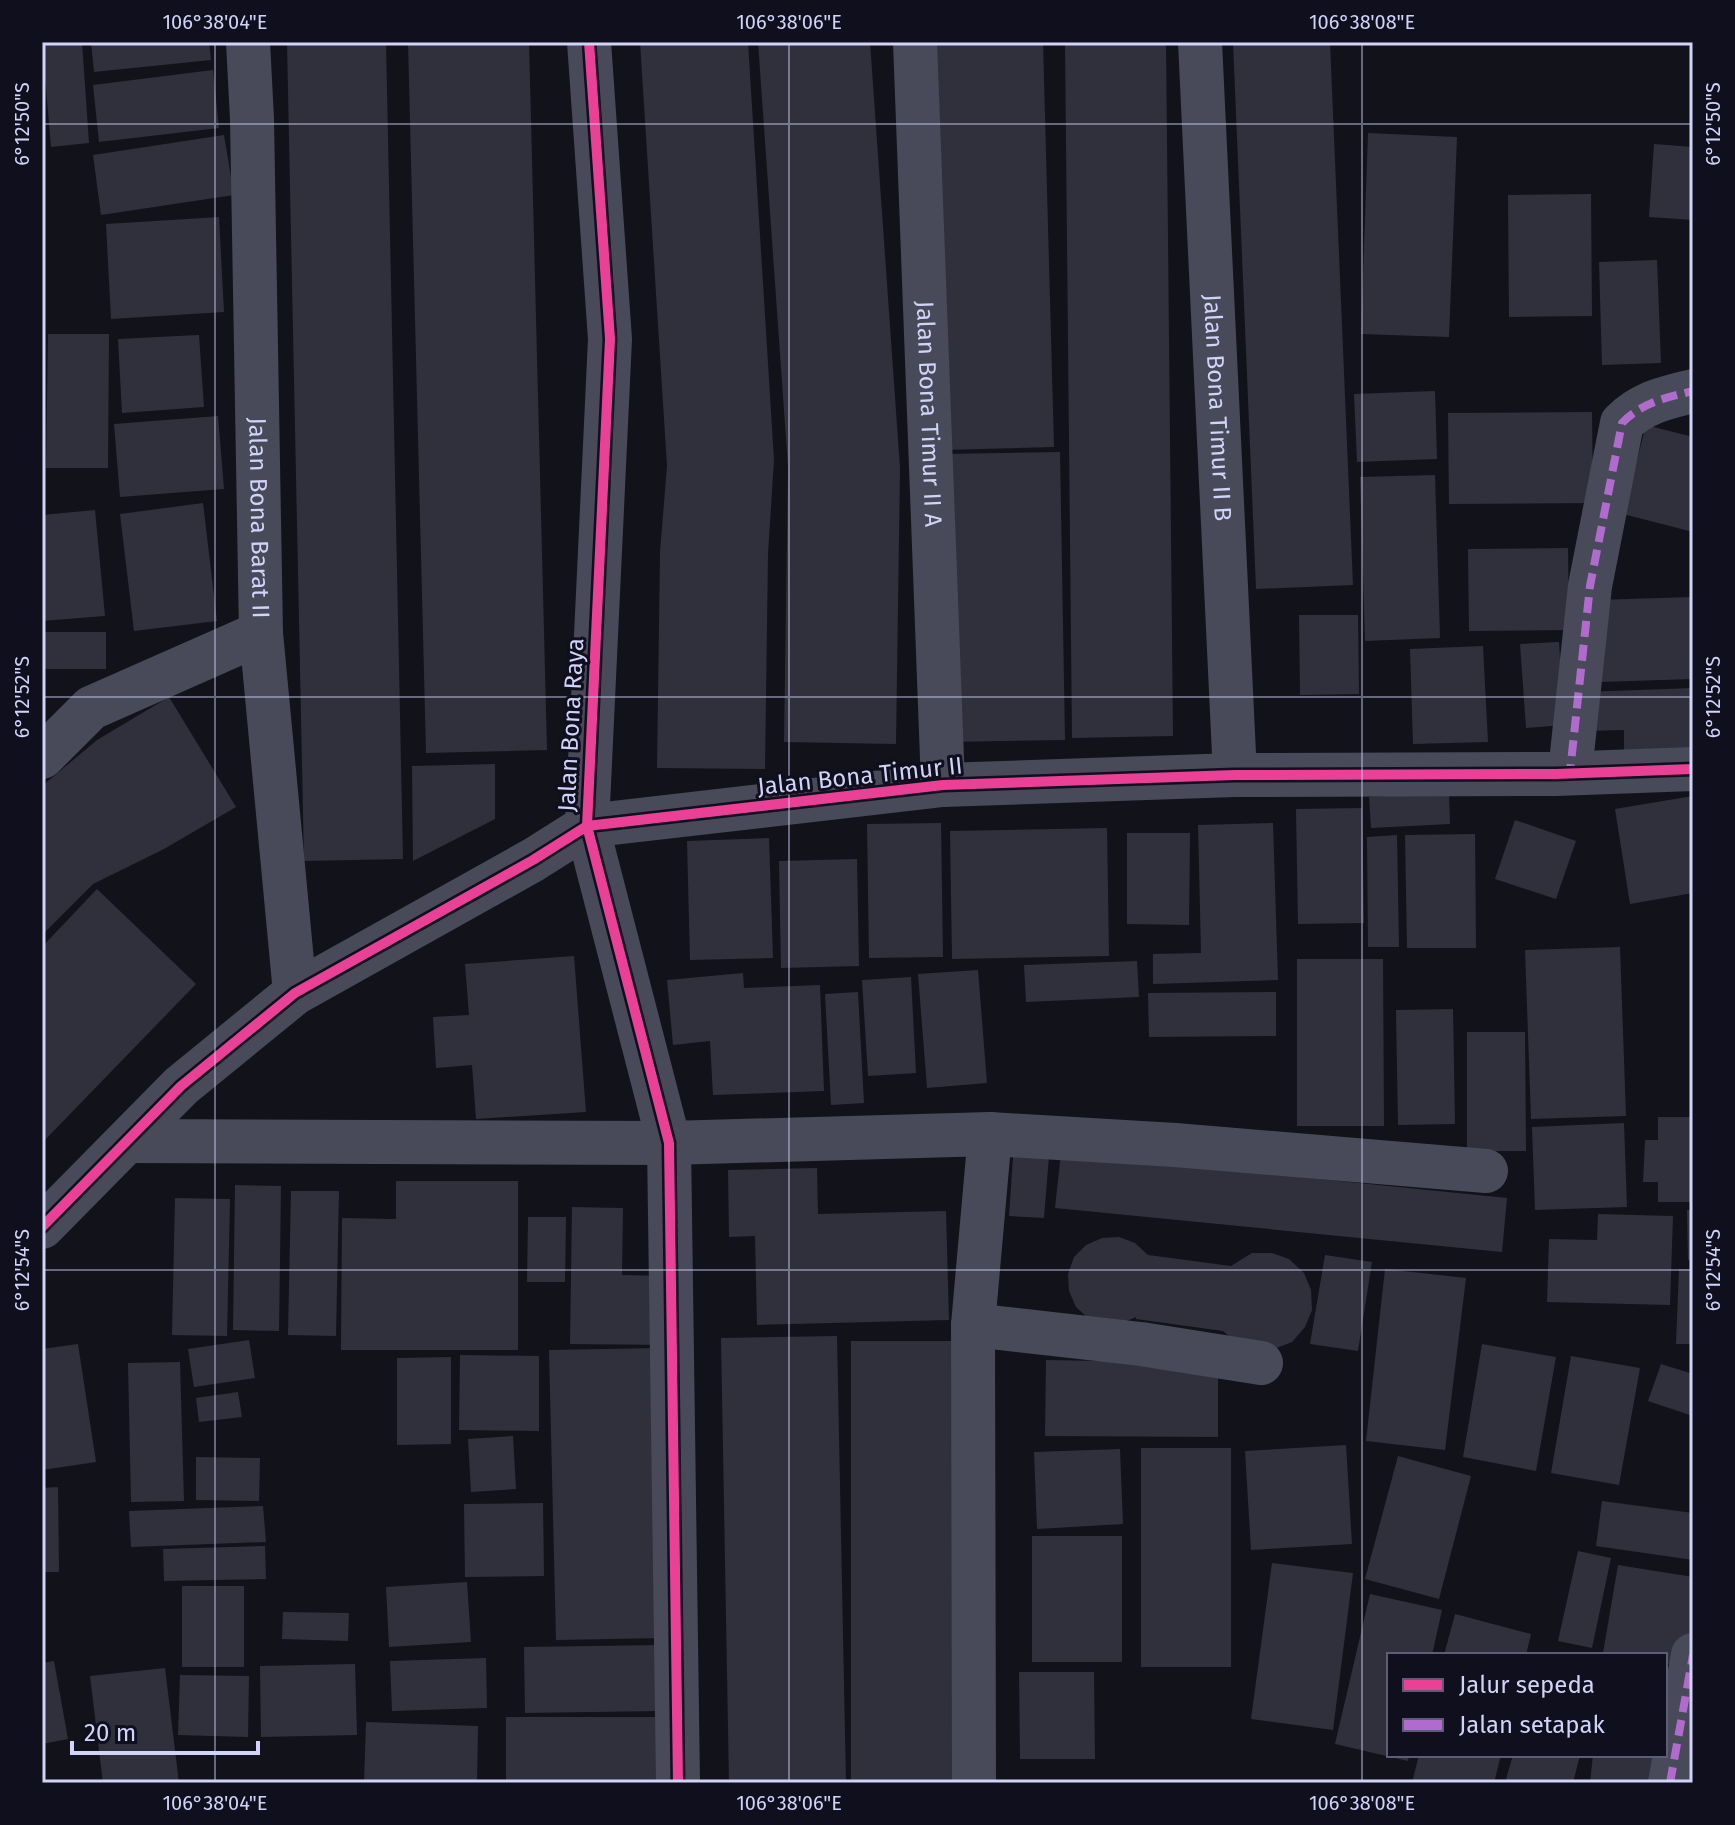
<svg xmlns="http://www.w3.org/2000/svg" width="1735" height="1825" font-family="'Fira Sans',sans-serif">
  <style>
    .building { fill: #30303c }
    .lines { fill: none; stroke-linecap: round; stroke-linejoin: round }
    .minor { stroke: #484a59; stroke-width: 44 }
    .quiet { stroke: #b06ccc; stroke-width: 8; stroke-dasharray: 16 8; stroke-linecap: butt }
    .cycleway-casing { stroke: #0f0f1d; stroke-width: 15 }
    .cycleway { stroke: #ea4096; stroke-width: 10 }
    .ticks { fill: none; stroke: #d1d3f9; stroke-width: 2; stroke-opacity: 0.45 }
    .labels { text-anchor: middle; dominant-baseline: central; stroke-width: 6; stroke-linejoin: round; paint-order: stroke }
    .street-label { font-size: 24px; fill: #d1d3f9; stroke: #0f0f1d }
    .neatline { fill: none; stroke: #d1d3f9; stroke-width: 3 }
    .ticks-label { font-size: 20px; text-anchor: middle; fill: #d1d3f9 }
  </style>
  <rect width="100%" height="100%" fill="#12121a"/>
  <g class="building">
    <path d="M42,42H82L89,143L51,147Z"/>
    <path d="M91,42H209L211,60L94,72Z"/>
    <path d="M287,42H386L403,859L304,861Z"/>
    <path d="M408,42H529L547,750L426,753Z"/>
    <path d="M640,42H748L774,460L768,554L765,769L657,768L660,552L667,466Z"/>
    <path d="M758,42H870L900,468L896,744L784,742L788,467Z"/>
    <path d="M933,42H1043L1054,447L945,450Z"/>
    <path d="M1065,42H1166L1173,736L1072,738Z"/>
    <path d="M1233,42H1330L1353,585L1256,589Z"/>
    <path d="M213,70L219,128L99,142L93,85Z"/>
    <path d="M1368,133L1457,137L1449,337L1361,334Z"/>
    <path d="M224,135L234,195L101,215L93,155Z"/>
    <path d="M1654,144L1693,147V220L1649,217Z"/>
    <path d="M1591,194L1592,316L1509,317L1508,195Z"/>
    <path d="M219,217L224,312L111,319L106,224Z"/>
    <path d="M1657,260L1661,363L1602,365L1599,262Z"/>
    <path d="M48,334H109L108,468H46Z"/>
    <path d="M199,335L204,407L122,413L118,339Z"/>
    <path d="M1435,391L1437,459L1357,462L1354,394Z"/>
    <path d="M1592,412L1593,503L1449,504L1448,413Z"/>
    <path d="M218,416L224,489L120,497L114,424Z"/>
    <path d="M1646,425L1693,437V532L1623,514Z"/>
    <path d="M1060,452L1065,740L948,742L943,454Z"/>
    <path d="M1435,475L1440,638L1365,641L1360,477Z"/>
    <path d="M203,503L217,621L134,631L120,514Z"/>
    <path d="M95,510L105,616L42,621V515Z"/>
    <path d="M1568,548L1569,630L1469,631L1468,549Z"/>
    <path d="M1692,597L1693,679L1600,682L1597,600Z"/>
    <path d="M1299,615H1358L1359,694L1300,695Z"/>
    <rect x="42" y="632" width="64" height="37"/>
    <path d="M1559,642L1564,725L1526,728L1520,644Z"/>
    <path d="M1483,646L1488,742L1413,744L1410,649Z"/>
    <path d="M1693,688V755L1624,757V730L1585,731L1584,692Z"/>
    <path d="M169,697L236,807L164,849L93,884L42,935V786L97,740Z"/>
    <path d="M495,764V819L413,861L412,766Z"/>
    <path d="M1449,793L1450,824L1371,828L1369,797Z"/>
    <path d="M1693,796V893L1630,904L1615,809Z"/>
    <path d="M1362,808L1364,923L1298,924L1296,809Z"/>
    <path d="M1515,820L1576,841L1556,899L1495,879Z"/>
    <path d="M941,823L943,957L869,958L867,824Z"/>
    <path d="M1273,823L1278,980L1153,984V954L1201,953L1198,825Z"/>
    <path d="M1107,828L1109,956L952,959L950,831Z"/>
    <path d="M1127,833H1190L1189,925L1127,924Z"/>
    <path d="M1475,834L1476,948H1407L1405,835Z"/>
    <path d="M1397,835L1399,947H1368L1367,837Z"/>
    <path d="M769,838L773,958L690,960L687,841Z"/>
    <path d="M857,859L859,966L781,968L779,861Z"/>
    <path d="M97,889L196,984L42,1143V947Z"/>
    <path d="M1620,947L1626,1116L1531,1119L1525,950Z"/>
    <path d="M574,956L586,1112L476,1119L472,1065L436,1068L433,1017L469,1015L465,964Z"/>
    <path d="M1297,959H1383L1384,1126H1297Z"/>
    <path d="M1137,961L1139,997L1026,1002L1024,965Z"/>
    <path d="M978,970L987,1083L927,1088L918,974Z"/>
    <path d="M743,973L744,988L820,985L824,1091L713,1095L710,1041L673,1045L667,980Z"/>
    <path d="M911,977L916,1073L868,1076L862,980Z"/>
    <path d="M858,992L864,1103L831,1105L825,994Z"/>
    <path d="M1276,992V1036L1149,1037L1148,993Z"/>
    <path d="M1453,1009L1455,1124L1398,1125L1396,1010Z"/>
    <path d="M1467,1032H1525L1526,1151H1467Z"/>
    <path d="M1658,1117H1693V1202H1658V1182H1643L1645,1140H1658Z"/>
    <path d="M1624,1123L1627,1207L1535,1210L1532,1127Z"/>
    <path d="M1014,1142L1050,1144L1044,1218L1009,1216Z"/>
    <path d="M1061,1153L1507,1198L1502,1252L1055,1208Z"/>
    <path d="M817,1168L818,1214L946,1211L949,1320L757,1325L755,1236L729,1237L728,1170Z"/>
    <path d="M396,1181H518V1350H341L342,1218L396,1219Z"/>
    <path d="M235,1185L281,1186L279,1331L233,1330Z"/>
    <path d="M291,1191H339L336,1336L288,1335Z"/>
    <path d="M175,1198L230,1199L227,1336L172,1335Z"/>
    <path d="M572,1207L623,1208L622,1275L669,1276L667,1345L570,1344Z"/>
    <path d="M1687,1210H1693V1260H1688Z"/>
    <path d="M1598,1214L1673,1216L1670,1305L1547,1302L1549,1239L1597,1240Z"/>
    <path d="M528,1217H566L565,1282H527Z"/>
    <path d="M1119,1237L1135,1243L1148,1255L1231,1266L1252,1253H1272L1289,1259L1304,1273L1311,1290L1312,1310L1305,1327L1292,1342L1274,1349L1237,1343L1223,1331L1136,1319V1317L1122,1323L1088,1318L1076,1307L1069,1291L1068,1274L1074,1257L1086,1245L1102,1238Z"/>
    <path d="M1325,1255L1372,1262L1358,1351L1310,1344Z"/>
    <path d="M1385,1269L1466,1278L1445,1450L1366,1441Z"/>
    <path d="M1679,1269H1693V1344H1676Z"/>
    <path d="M837,1336L846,1783H729L721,1338Z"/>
    <path d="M249,1340L255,1378L194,1387L188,1349Z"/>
    <rect x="851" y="1341" width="111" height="442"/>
    <path d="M78,1344L96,1462L42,1470V1349Z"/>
    <path d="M1482,1344L1556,1357L1536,1471L1463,1457Z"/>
    <path d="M660,1348L665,1638L556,1640L549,1350Z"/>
    <path d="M460,1355L539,1356V1431L459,1430Z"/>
    <path d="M1571,1356L1640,1368L1619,1485L1551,1473Z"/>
    <path d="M451,1357V1444L397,1445V1358Z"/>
    <path d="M1046,1360L1218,1363V1437L1045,1436Z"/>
    <path d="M180,1362L184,1501L131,1502L128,1363Z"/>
    <path d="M1661,1364L1693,1374V1416L1648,1401Z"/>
    <path d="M238,1392L242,1417L199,1422L196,1398Z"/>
    <path d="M513,1436L516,1489L471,1492L468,1439Z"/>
    <path d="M1346,1445L1352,1544L1251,1550L1245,1451Z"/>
    <rect x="1141" y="1448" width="90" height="219"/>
    <path d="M1120,1449L1123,1524L1037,1529L1034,1452Z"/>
    <path d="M1398,1456L1471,1476L1439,1599L1365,1579Z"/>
    <path d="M196,1457L260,1458L259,1501L196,1500Z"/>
    <path d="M58,1487L59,1572H42V1488Z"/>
    <path d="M1602,1501L1693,1513V1560L1596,1546Z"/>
    <path d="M543,1503L544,1576L465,1577L464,1504Z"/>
    <path d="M263,1506L266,1542L131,1547L129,1511Z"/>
    <rect x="1032" y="1536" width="90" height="126"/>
    <path d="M265,1546L266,1579L164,1581L163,1549Z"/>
    <path d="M1578,1551L1611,1558L1592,1648L1558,1641Z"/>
    <path d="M1272,1563L1353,1573L1333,1730L1251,1719Z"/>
    <path d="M1618,1565L1693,1577V1616L1685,1666L1665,1663V1655L1603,1653Z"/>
    <path d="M467,1582L471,1642L389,1647L386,1587Z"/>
    <rect x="182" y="1586" width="62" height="81"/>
    <path d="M1370,1594L1442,1610L1432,1655H1389V1755H1409L1408,1761L1335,1744Z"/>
    <path d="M283,1612L349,1613L348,1641L282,1639Z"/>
    <path d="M1455,1614L1531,1634L1526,1655H1444Z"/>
    <path d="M660,1645L661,1711L525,1713L524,1647Z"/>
    <path d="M486,1658L487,1708L392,1711L390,1661Z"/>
    <path d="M54,1661L68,1739L42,1744V1663Z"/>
    <path d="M355,1664L357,1735L261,1737L260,1666Z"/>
    <path d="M165,1668L179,1783H103L90,1676Z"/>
    <path d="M1019,1672H1094L1095,1759H1020Z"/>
    <path d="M180,1675L249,1676L248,1737L178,1735Z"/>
    <rect x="506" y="1717" width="162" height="65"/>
    <path d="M366,1722L478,1726L477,1783H364Z"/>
    <path d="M1419,1755H1501L1494,1783H1412Z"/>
    <path d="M1513,1755H1580L1573,1783H1505Z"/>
    <path d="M1593,1755H1665V1783H1590Z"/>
  </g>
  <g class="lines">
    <g class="minor">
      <path id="s1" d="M248,42L252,119L261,633L295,993"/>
      <path d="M589,42L610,339L587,826L669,1143L678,1783"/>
      <path id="s2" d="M915,42L943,785"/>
      <path id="s3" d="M1200,42L1235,775"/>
      <path d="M42,757L91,708L261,633"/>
      <path d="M1570,772L1590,586L1622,423C1643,402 1665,398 1693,391"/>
      <path d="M128,1141L669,1143L990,1134L1175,1145L1486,1171"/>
      <path d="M42,1227L181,1086L295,993L533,860L587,826L943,785L1235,775L1556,774L1693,769"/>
      <path d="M973,1325L1141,1344L1261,1363"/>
      <path d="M974,1783L973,1325L990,1134"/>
      <path d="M1670,1783L1693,1655"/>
    </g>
    <g class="quiet">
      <path d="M1578,771L1570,772L1590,586L1622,423C1643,402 1665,398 1693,391"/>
      <path d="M1670,1783L1693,1655"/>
    </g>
    <defs>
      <g id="cycleway">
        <path d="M589,42L610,339L587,826L669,1143L678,1783"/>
        <path d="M42,1227L181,1086L295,993L533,860L587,826L943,785L1235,775L1556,774L1693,769"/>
      </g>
    </defs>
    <use href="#cycleway" class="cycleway-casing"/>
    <use href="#cycleway" class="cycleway"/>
  </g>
  <path class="ticks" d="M215,42V1783M789,42V1783M1362,42V1783M42,124H1693M42,697H1693M42,1270H1693"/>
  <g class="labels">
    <g class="street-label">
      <text stroke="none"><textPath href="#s3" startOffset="366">Jalan Bona Timur II B</textPath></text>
      <text stroke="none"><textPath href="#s2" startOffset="372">Jalan Bona Timur II A</textPath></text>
      <text stroke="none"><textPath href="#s1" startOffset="476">Jalan Bona Barat II</textPath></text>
      <text transform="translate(571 725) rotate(-87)">Jalan Bona Raya</text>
      <text transform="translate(860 776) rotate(-6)">Jalan Bona Timur II</text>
    </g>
  </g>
  <rect width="1735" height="1825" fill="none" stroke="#0f0f1d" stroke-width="88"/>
  <rect x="1387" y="1653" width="280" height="104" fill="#0f0f1d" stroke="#5d5d75" stroke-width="2"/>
  <rect x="1403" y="1679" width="40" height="12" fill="#ea4096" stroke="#5d5d75" stroke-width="2"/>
  <text x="1459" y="1693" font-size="24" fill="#d1d3f9">Jalur sepeda</text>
  <rect x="1403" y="1719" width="40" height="12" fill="#b06ccc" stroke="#5d5d75" stroke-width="2"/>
  <text x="1459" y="1733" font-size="24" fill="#d1d3f9">Jalan setapak</text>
  <path d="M72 1741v12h186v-12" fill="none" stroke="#d1d3f9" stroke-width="4"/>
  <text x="84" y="1741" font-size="24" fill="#d1d3f9" stroke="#0f0f1d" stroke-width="6" paint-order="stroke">20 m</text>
  <rect x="44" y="44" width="1647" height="1737" class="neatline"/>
  <g class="ticks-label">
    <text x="215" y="29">106°38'04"E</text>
    <text x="789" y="29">106°38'06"E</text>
    <text x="1362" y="29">106°38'08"E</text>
    <text transform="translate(22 124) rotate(-90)" y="7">6°12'50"S</text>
    <text transform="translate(1713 124) rotate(-90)" y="7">6°12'50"S</text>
    <text transform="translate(22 697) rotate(-90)" y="7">6°12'52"S</text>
    <text transform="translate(1713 697) rotate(-90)" y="7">6°12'52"S</text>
    <text transform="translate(22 1270) rotate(-90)" y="7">6°12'54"S</text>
    <text transform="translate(1713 1270) rotate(-90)" y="7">6°12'54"S</text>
    <text x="215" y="1810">106°38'04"E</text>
    <text x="789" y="1810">106°38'06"E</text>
    <text x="1362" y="1810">106°38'08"E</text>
  </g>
</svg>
